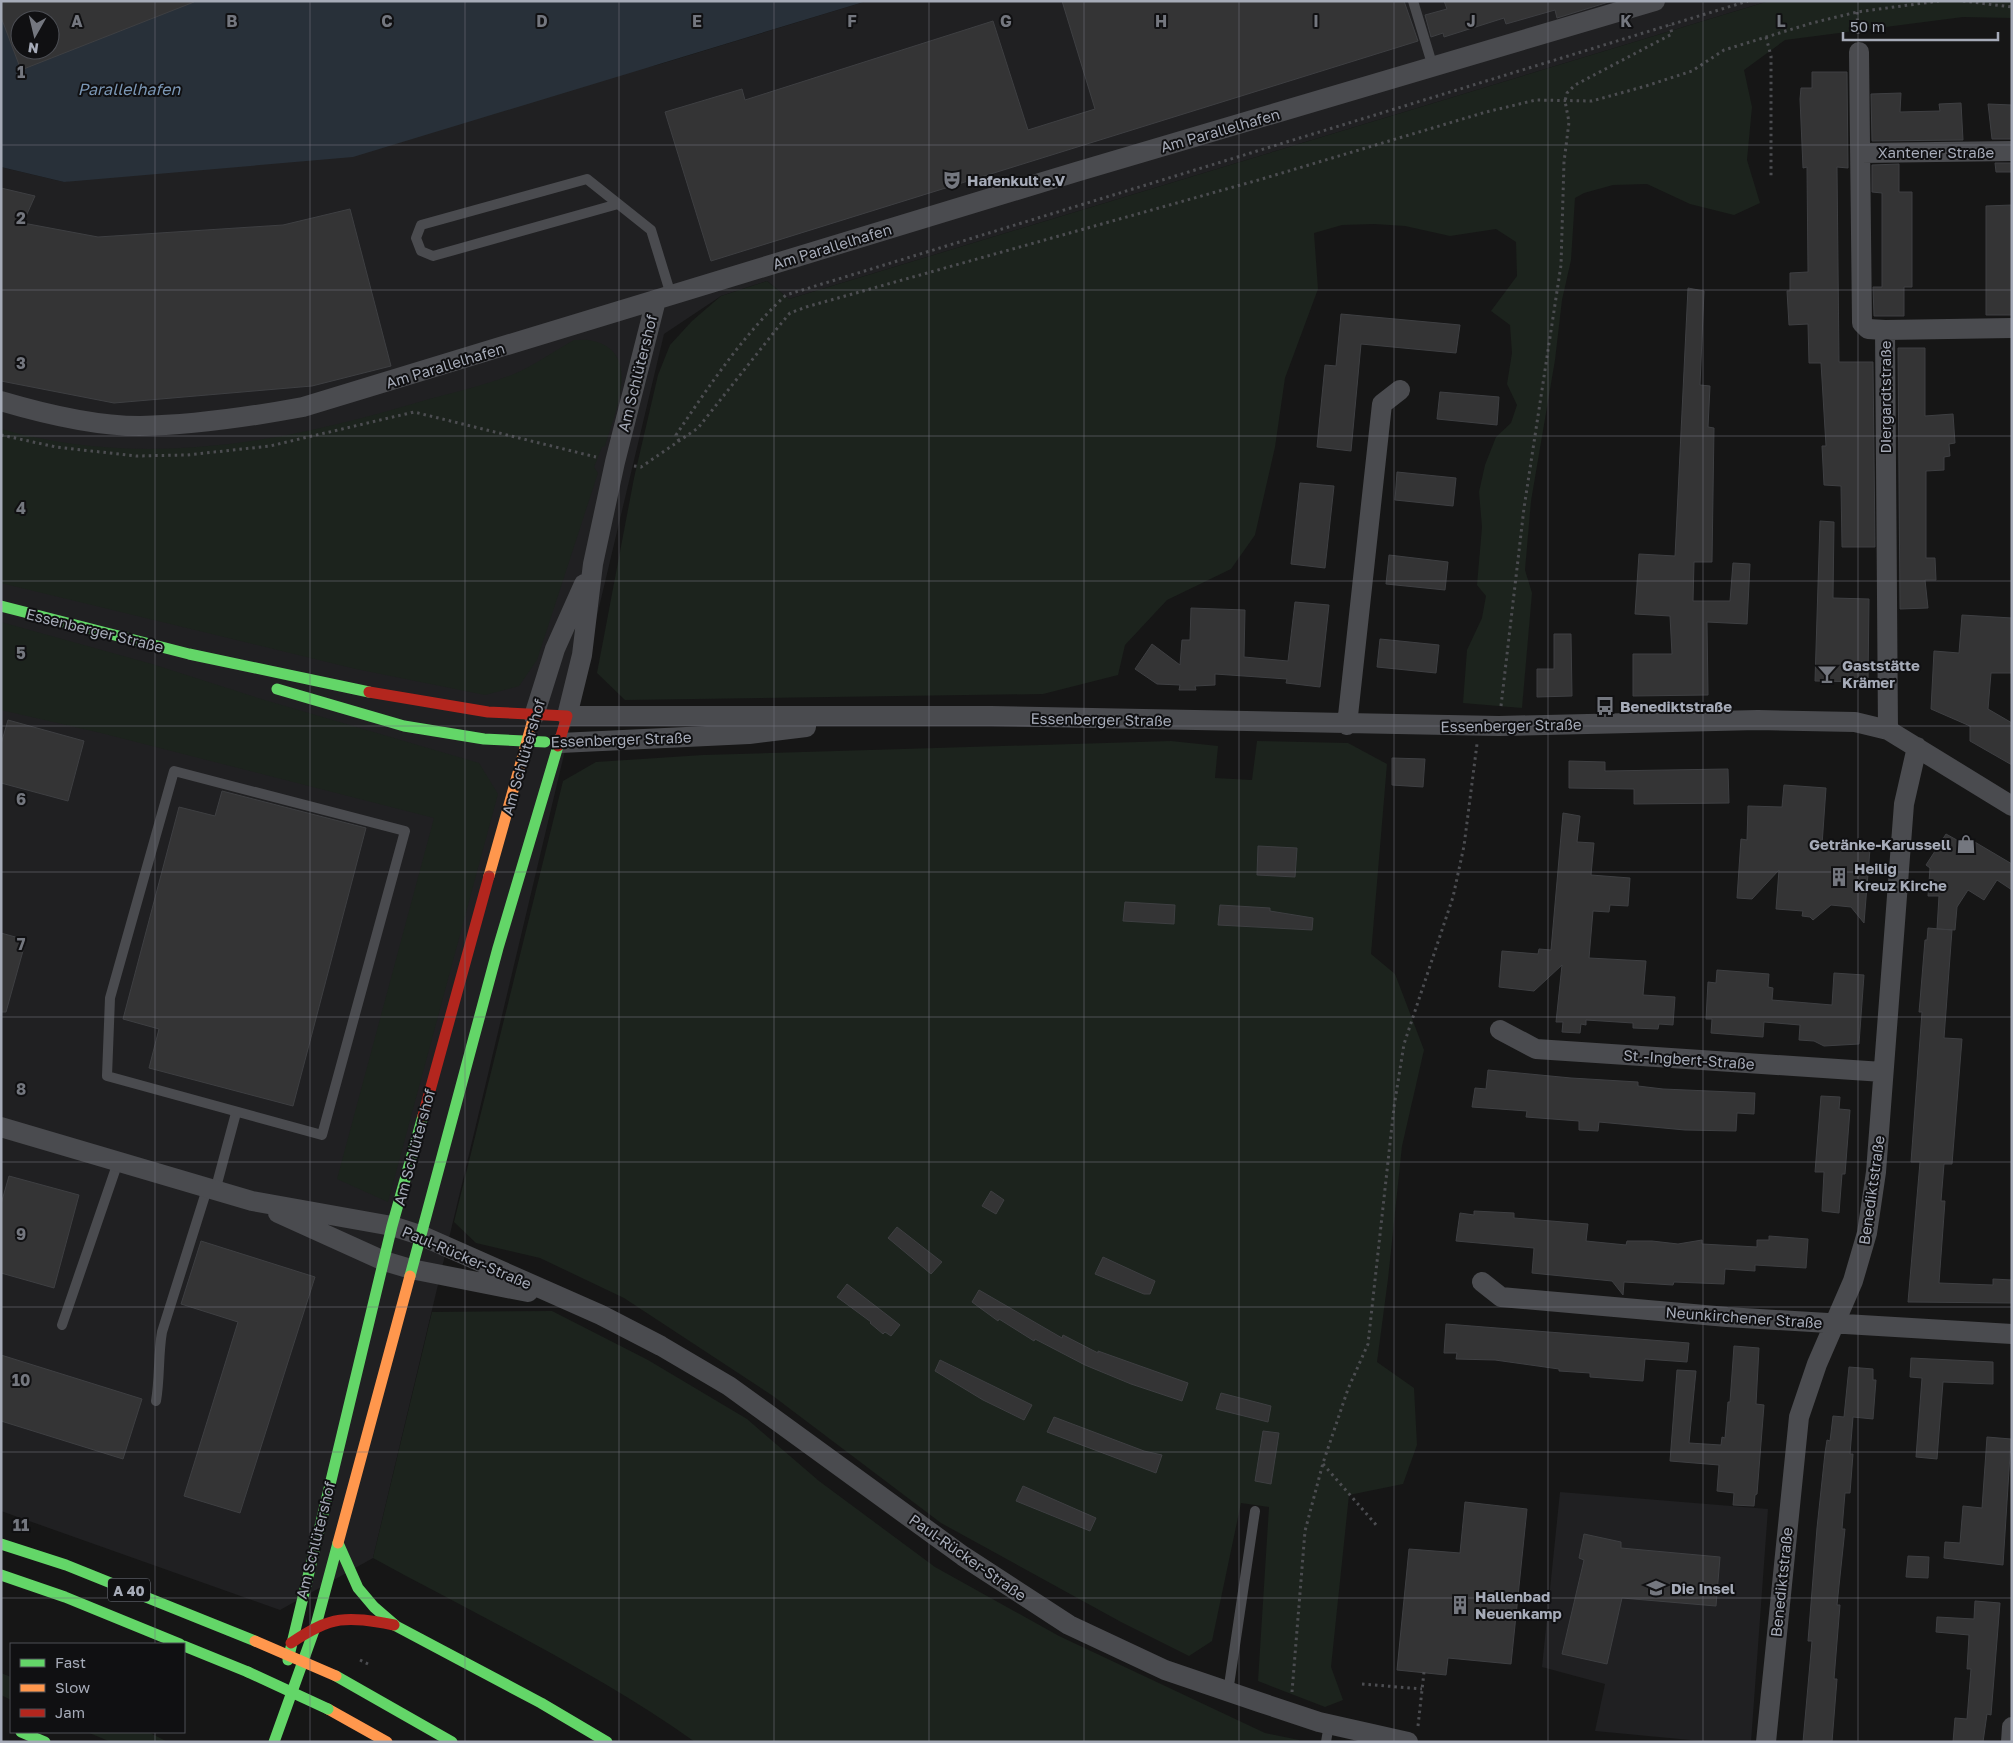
<svg xmlns="http://www.w3.org/2000/svg" width="2013" height="1743" viewBox="0 0 2013 1743" font-family="'Golos Text',sans-serif">
<rect width="100%" height="100%" fill="#161616"/>
<path fill="#202022" d="M867,1h902l-980,298 -22,-18 -46,15 -57,38 -291,1224 -93,52 -279,-99v-1344l63,15 593,-117z
M1560,1492l208,17 -17,233h-39l-117,-11 10,-47 -63,-17z"/>
<path fill="#1c231d" d="M1769,1h243v17l-49,-1 -178,23 -41,30 8,37 -5,53 13,43 -26,12 -44,-11 -43,-20 -34,1 -29,8 -9,5 -4,62 -9,40 -7,60 -24,141 -6,69 7,23 -10,115 -59,-5 4,-53 15,-32 4,-22 -9,-11 5,-58 -3,-35 6,-27 11,-28 15,-14 6,-18 -10,-21 5,-31 -2,-28 -19,-14 26,-35 -1,-34 -20,-13 -46,7 -45,-10 -31,-2 -32,1 -28,8 4,56 -33,89 -10,69 -20,88 -24,34 -64,31 -42,45 -7,30 -75,19 -418,6 -28,-27 37,-195 24,-103 12,-30 22,-24 29,-25 46,-15 22,18z
M574,340c6,0 13,-1 19,1 50,11 21,74 12,105l-3,1 -8,20 4,6 -61,187 -18,26 -34,9 -129,-26 -355,-86v-154c143,40 280,14 418,-27 31,-9 65,-16 95,-28 21,-9 40,-23 60,-34z
M1,622l151,42 106,34 221,65 19,31 -110,408 -51,-23 97,-361 -333,-85 -100,-23z
M1171,741l47,5 -3,32 37,2 5,-39 91,2 39,21 -16,190 24,20 29,76 -22,96 -14,133 -11,83 37,26 3,57 -14,39 -54,11 -18,172 12,33 -18,7 -67,-26 11,-174 -28,-4 -29,138 -23,15 -68,-34 -180,-99 -168,-127 -149,-98 -84,-40 -64,-15 -22,-21 109,-441 33,-19 107,-7z
M552,1311l96,49 99,59 72,62 116,86 124,69 206,97 34,7v2h-604c-102,-72 -214,-125 -322,-184l59,-246z
M1,1673l10,4v23l-10,-5z
M87,1732h61l20,10h-57z"/>
<path fill="#283039" fill-rule="evenodd" d="M1,1h866l-514,156 -289,25 -63,-15zM20,20h30v30h-30z"/>
<path fill="#343435" stroke="#3e3f42" fill-rule="evenodd" d="M1,1h193v1l-173,68 -20,-53zM20,20h30v30h-30z
M1062,1h342l14,40 -707,220 -46,-149 77,-23 3,11 248,-79 35,109 67,-21z
M1444,1h168l-55,17 -2,-8 -49,14 -2,-6 -60,19 -1,-4 -12,4 -6,-22 22,-6z
M1812,72h35l1,96 -11,-1 2,195h34l2,185h-33l-1,-61 -17,-1 -2,-39h4l-5,-83h-12l-1,-39 -19,1 -2,-34h3v-18l18,-1 -1,-105 -4,1 -3,-69 1,-11h11z
M1901,93l-1,19 40,-1 -1,-7 22,-1 2,37 -91,1 -1,-47z
M1988,104l24,1v34h-20z
M1995,163h17v9h-16z
M1899,164v28h13v95h-8v29h-30l-1,-29h9v-94l-10,-1v-27z
M1,188l34,8 -12,27 75,14 185,-12 67,-16 41,157 -79,20 -198,17 -113,-22z
M2012,205v110h-26v-109z
M1688,288l16,3 -4,94 10,1 -2,41 6,1 -2,134h-18l-1,39h37l3,-38 17,1 -3,60 -40,-2 1,73 -75,1v-42h39l-2,-38 -35,-2 4,-60 36,2z
M1341,314l119,11 -4,28 -95,-9 -10,107 -34,-4 8,-82 11,1z
M1898,348h27v68l28,-2 2,29 -6,1 1,12 -6,1v13l-18,1v87h9l1,22h-11l3,28 -28,1z
M1440,392l59,5 -2,28 -60,-6z
M1397,472l59,6 -3,28 -58,-6z
M1300,483l34,3 -9,82 -34,-4z
M1820,521l14,1 -1,76 36,1 -1,83 -53,-1z
M1389,555l59,7 -3,28 -59,-6z
M1295,602l34,3 -9,82 -34,-4 1,-4 -72,-5v11l-20,1 1,4h-17l1,-5 -23,-1 -22,-15 17,-25 28,21 2,-25h8l1,-32 54,2 -1,47 44,4z
M1962,615l50,3v55h-21l-3,36 24,14v42l-42,-24v-15l-39,-17 3,-58 25,2z
M1554,634h17l1,62 -35,1v-28h17z
M1380,639l59,6 -3,28 -59,-6z
M8,720l76,21 -16,60 -67,-18v-39z
M1392,758l33,1 -2,28 -31,-2z
M1569,761l36,1v9l123,-2 1,34 -95,1v-15l-65,-1z
M1784,785l42,3 -4,57 48,4 -6,74 -13,-16 -20,-2 -18,15 -3,-3 -8,-1 1,-5 -27,-2 3,-39 -27,29 -15,-1 4,-59 6,1 1,-34 34,1z
M222,791l144,37 -73,278 -144,-38 10,-39 -36,-10 56,-212 36,9z
M1563,813l17,3 -3,26 17,1 -3,32 39,3 -2,28 -18,-1 -1,7 -16,-1 -4,47 57,3 -3,34 32,2 -2,28 -14,-1 -1,5 -25,-1v-5l-47,-3v5l-5,-1 -1,9 -18,-1 1,-10h-7l6,-57 -28,26 -35,-4 3,-36 36,3 1,-5 12,1z
M1946,834l18,10 4,-6 44,26v26l-15,-10 -13,20 -16,-10 -11,17 -2,23 -18,-1 2,-33h-11l2,-28 -4,-3z
M1258,846l39,2 -2,29 -38,-2z
M1125,902l50,3 -1,19 -51,-3z
M1220,905l50,3v3l43,7 -1,12 -94,-5z
M1928,928l24,2 -8,108 18,1 -10,125h-8l-3,37h4l-6,82 54,2v-6l19,1v23l-104,-1 12,-140h-9l11,-150h-3l1,-11 5,-61h2z
M1,933l25,7 -20,72h-5z
M1717,970l52,4 -1,13 5,1 -1,12 60,5 2,-32 30,2 -5,69 -35,2 -10,-5 -15,-1 1,-15 -36,-3 -1,15 -52,-4 1,-14h-6l2,-37 8,1z
M1488,1070l83,8 67,4v4l25,3 92,4 -1,21 -17,-1 -1,18 -51,-1 -86,-8 -1,9 -19,-1v-9l-53,-4 1,-6 -55,-4 3,-19 11,1z
M1821,1096l19,1 -1,12 11,1 -5,64h-3l-3,39 -17,-2 2,-39h-9z
M9,1176l70,19 -25,93 -53,-15v-69z
M991,1191l13,9 -8,14 -14,-8z
M1474,1211l40,2v5l74,6 -2,17 40,4 1,-4h25l26,3 24,-4v4l55,3v-7h12v-4l39,3 -2,29 -51,-3v6l-30,-2 -1,15 -50,-2 -1,3 -49,-3 -1,13 -11,-14 -80,-8 2,-25 -78,-7 4,-28 14,2z
M897,1227l45,35 -11,12 -43,-36z
M201,1241l114,36 -75,236 -56,-17 54,-174 -57,-18z
M1103,1257l52,24 -5,13h-6l-49,-20z
M847,1284l53,41 -9,11 -6,-4 -2,2 -13,-11 1,-1 -34,-25z
M979,1290l83,48 1,-3 35,18v-2l90,32 -6,18 -51,-17 -46,-19 -50,-26 -1,2 -35,-22 -1,2 -26,-19z
M1446,1324l243,19 -2,19 -42,-3 -2,22 -53,-4v-4l-31,-2v-2l-64,-9 -39,-1 1,-6h-13z
M1734,1346l25,2 -3,56 8,1 -7,89 -2,1 -1,11 -21,-1 1,-12 -17,-2 2,-26 -49,-4 7,-91 19,1 -7,72 32,2 1,-8 3,1 3,-36h2z
M1,1355l141,44 -19,60 -122,-38z
M1911,1358l82,4v22l-50,-2 -6,77 -21,-2 6,-79 -12,-1z
M940,1360l92,45 -8,15 -41,-20 -48,-29z
M1849,1367l24,2v11h3l-3,39 -20,-2 -3,37h3l-3,39h-5l-3,36h3l-8,76h3l-6,74h3l-5,63h-29l9,-101h-4l9,-113 8,-75 2,-13 3,1 3,-25 11,1z
M1221,1393l50,13 -3,16 -52,-13z
M1054,1417l90,34 18,4 -6,18 -109,-41z
M1263,1431l16,2 -8,51 -16,-3z
M1987,1437l24,2 -8,126 -59,-7 1,-16 15,1 3,-37 19,2z
M1023,1486l73,32 -6,13 -74,-30z
M1465,1502l62,7 -16,155 -63,-6 -2,17 -49,-5 12,-121 51,4z
M1584,1534l37,8v6l99,9 -4,49 -94,-8 -15,66 -45,-10 22,-94 -5,-2z
M1908,1556l21,1 -1,21 -22,-1z
M1975,1601l25,2 -9,112 -4,-1 -4,28h-30l2,-24 12,1 4,-50h-4l2,-34 -33,-3 1,-15 37,2z"/>
<g fill="none" stroke-linecap="round" stroke-linejoin="round">
<path stroke="#4c4d51" stroke-width="3" stroke-dasharray="2.5 4" stroke-linecap="butt" d="M1963,1l49,6
M1857,12l1,22
M1766,37l5,19v123
M1,435l55,12 80,9 51,-1 83,-9 144,-34 182,45
M679,441l-3,-6c33,-49 67,-100 110,-140l962,-294
M634,466l7,1 57,-39 81,-102 11,-13 16,-6 456,-128 224,-67 50,-12 56,1 54,-15 46,-15 32,-21 88,-27 45,-11 82,-11
M1501,706l23,-198 37,-243 3,-103 5,-40 -4,-21 2,-8 8,-8 97,-51 -2,-9
M1323,1464l55,63
M360,1660l8,4
M1362,1684l60,5
M1292,1692l13,-161 18,-68 25,-74 20,-45 26,-237 10,-63 49,-147 11,-51 13,-102
M1418,1726l6,-54"/>
<path stroke="#4a4b4f" stroke-width="10" d="M1413,1l20,66
M618,204l-185,52 -12,-5 -5,-13 5,-13 166,-46 64,51 20,65
M174,771l231,60 -83,304 -215,-59 3,-78z
M215,1191l21,-78
M62,1325l56,-163
M156,1401c4,-23 2,-46 6,-69l45,-143
M1228,1692l27,-181
M1326,1742l3,-18"/>
<path stroke="#4a4b4f" stroke-width="20" d="M1859,52l3,271 6,6 17,1 3,400
M1861,153l151,-2
M656,300l-41,162 -22,102 -11,91 -15,61h424l508,10 259,-6 97,2 33,8 124,76
M1885,330l127,-2
M1,401c44,13 93,25 139,25 55,-1 109,-9 163,-19l773,-235 579,-171
M534,716l21,-67 29,-65
M1347,725l35,-321 18,-14
M560,743l189,-9 57,-7
M1500,1030l36,19 347,23
M1,1127l251,74 140,25 28,9 181,80 60,31 68,40 234,170 106,69 96,45 94,32 60,20 89,20
M278,1213l106,48 27,8 117,23
M1482,1282l19,15 226,20 285,17
M1766,1742l33,-325 18,-53 36,-83 14,-48 9,-61 28,-368 13,-57
M2011,1742l1,-15"/>
<path stroke="#63d668" stroke-width="11" d="M1,606l188,48 180,38
M277,689l127,37 80,13 61,3
M410,1276l88,-328 60,-202
M338,1543l20,45 16,19 22,19 145,77 66,39
M1,1544l65,21 189,76
M1,1575l64,22 115,47
M184,1646l64,26
M288,1660l104,-434 31,-110
M336,1676l116,66
M21,1732l24,10
M274,1742l42,-117 22,-82"/>
<path stroke="#ff974d" stroke-width="11" d="M489,876l45,-160
M338,1543l72,-267
M328,1709l59,33"/>
<path stroke="#b3261e" stroke-width="11" d="M369,692l119,20 79,4 -9,30
M423,1116l66,-240
M291,1643c41,-28 55,-27 103,-18"/>
<path stroke="#63d668" stroke-width="11" d="M248,1672l80,37"/>
<path stroke="#ff974d" stroke-width="11" d="M255,1641l81,35"/>
</g>
<path fill="none" stroke="#74777f" stroke-width="1" stroke-opacity="0.55" d="M155,1v1643M310,1v1741M465,1v1741M619,1v1741M774,1v1741M929,1v1741M1084,1v1741M1239,1v1741M1394,1v1741M1548,1v1741M1703,1v1741M1858,1v1741M1,145h2011M1,290h2011M1,436h2011M1,581h2011M1,726h2011M1,872h2011M1,1017h2011M1,1162h2011M1,1307h2011M1,1452h2011M1,1598h2011M155,1732v10"/>
<defs>
<g id="theatre-bare" transform="scale(1.5)"><path d="M-5-5.5Q0-4 5-5.5V0Q5 5 0 6Q-5 5-5 0ZM-3.3-2.5H-1v1.5H-3.3ZM1-2.5H3.3v1.5H1ZM-2.8 1Q0 5.5 2.8 1Z" fill="#74777f" stroke="#101012" stroke-width="2.5" paint-order="stroke"/></g>
<g id="bar-bare" transform="scale(1.5)"><path d="M-6-5H6L.8 .8V4.5H3.5V6h-7V4.5H-.8V.8Z" fill="#74777f" stroke="#101012" stroke-width="2.5" paint-order="stroke"/></g>
<g id="bus-bare" transform="scale(1.5)"><path d="M-5-6H5V4H4V6H2V4H-2V6H-4V4H-5ZM-3.5-4V0h7V-4ZM-3.5 1.2v1.5H-2V1.2ZM2 1.2v1.5H3.5V1.2Z" fill="#74777f" stroke="#101012" stroke-width="2.5" paint-order="stroke"/></g>
<g id="shop-bare" transform="scale(1.5)"><path d="M-5-2.5h2.3a2.7 3.5 0 0 1 5.4 0H5L5.5 6h-11ZM-1.5-2.5h3a1.5 2.3 0 0 0-3 0Z" fill="#74777f" stroke="#101012" stroke-width="2.5" paint-order="stroke"/></g>
<g id="building-bare" transform="scale(1.5)"><path d="M-4-6H4V6H1V3H-1V6H-4ZM-2.5-4.3h1.7v1.8h-1.7ZM.8-4.3h1.7v1.8H.8ZM-2.5-1h1.7V.8h-1.7ZM.8-1h1.7V.8H.8Z" fill="#74777f" stroke="#101012" stroke-width="2.5" paint-order="stroke"/></g>
<g id="school-bare" transform="scale(1.5)"><path d="M0-5L7-2L0 1L-7-2ZM-4 1L0 2.5L4 1V4Q0 6-4 4Z" fill="#74777f" stroke="#101012" stroke-width="2.5" paint-order="stroke"/></g>
</defs>
<g fill-rule="evenodd">
<use href="#theatre-bare" x="952" y="180"/>
<use href="#bar-bare" x="1827" y="674"/>
<use href="#bus-bare" x="1605" y="706"/>
<use href="#shop-bare" x="1966" y="844"/>
<use href="#building-bare" x="1839" y="877"/>
<use href="#school-bare" x="1656" y="1588"/>
<use href="#building-bare" x="1460" y="1605"/>
</g>
<g text-anchor="middle" dominant-baseline="central" stroke-width="4" stroke-linejoin="round" paint-order="stroke">
<rect fill="#101012" stroke="#797c86" stroke-width="1" x="108" y="1578.5" width="42" height="23" rx="4"/>
<g font-size="14" font-weight="bold" fill="#a6abb8">
<text x="129" y="1590">A 40</text>
</g>
<g font-size="15" fill="#a6abb8" stroke="#101012">
<text transform="translate(1220 130) rotate(-16)">Am Parallelhafen</text>
<text x="1936" y="152">Xantener Straße</text>
<text transform="translate(832 246) rotate(-17)">Am Parallelhafen</text>
<text transform="translate(445 365) rotate(-17)">Am Parallelhafen</text>
<text transform="translate(637 373) rotate(-76)">Am Schlütershof</text>
<text transform="translate(1885 397) rotate(-90)">Diergardtstraße</text>
<text transform="translate(95 630) rotate(14)">Essenberger Straße</text>
<text transform="translate(1101 719) rotate(1)">Essenberger Straße</text>
<text transform="translate(1511 725) rotate(-1)">Essenberger Straße</text>
<text transform="translate(621 739) rotate(-2)">Essenberger Straße</text>
<text transform="translate(523 757) rotate(-74)">Am Schlütershof</text>
<text transform="translate(1689 1059) rotate(4)">St.-Ingbert-Straße</text>
<text transform="translate(414 1147) rotate(-75)">Am Schlütershof</text>
<text transform="translate(1871 1190) rotate(-82)">Benediktstraße</text>
<text transform="translate(467 1257) rotate(23)">Paul-Rücker-Straße</text>
<text transform="translate(1744 1317) rotate(4)">Neunkirchener Straße</text>
<text transform="translate(315 1540) rotate(-76)">Am Schlütershof</text>
<text transform="translate(968 1557) rotate(35)">Paul-Rücker-Straße</text>
<text transform="translate(1781 1582) rotate(-84)">Benediktstraße</text>
</g>
<g font-size="15" font-weight="bold" fill="#a6abb8" stroke="#101012" text-anchor="start">
<text x="967" y="180">Hafenkult e.V</text>
<text x="1842" y="665">Gaststätte<tspan x="1842" dy="17">Krämer</tspan></text>
<text x="1620" y="706">Benediktstraße</text>
<text x="1951" y="844" text-anchor="end">Getränke-Karussell</text>
<text x="1854" y="868">Heilig<tspan x="1854" dy="17">Kreuz Kirche</tspan></text>
<text x="1671" y="1588">Die Insel</text>
<text x="1475" y="1596">Hallenbad<tspan x="1475" dy="17">Neuenkamp</tspan></text>
</g>
<g font-size="16" font-style="italic" fill="#7b97b5" stroke="#101012">
<text x="129" y="89">Parallelhafen</text>
</g>
</g>
<g font-size="16" text-anchor="middle" font-weight="bold" fill="#74777f" stroke="#101012" stroke-width="4" stroke-linejoin="round" paint-order="stroke">
<text x="77" y="27">A</text>
<text x="232" y="27">B</text>
<text x="387" y="27">C</text>
<text x="542" y="27">D</text>
<text x="697" y="27">E</text>
<text x="852" y="27">F</text>
<text x="1006" y="27">G</text>
<text x="1161" y="27">H</text>
<text x="1316" y="27">I</text>
<text x="1471" y="27">J</text>
<text x="1626" y="27">K</text>
<text x="1781" y="27">L</text>
<text x="21" y="78">1</text>
<text x="21" y="224">2</text>
<text x="21" y="369">3</text>
<text x="21" y="514">4</text>
<text x="21" y="659">5</text>
<text x="21" y="805">6</text>
<text x="21" y="950">7</text>
<text x="21" y="1095">8</text>
<text x="21" y="1240">9</text>
<text x="21" y="1386">10</text>
<text x="21" y="1531">11</text>
</g>
<rect width="2013" height="1743" fill="none" stroke="#a6abb8" stroke-width="5"/>
<rect x="10" y="1643" width="175" height="90" fill="#101012" stroke="#4c4e54"/>
<rect x="20" y="1659" width="25" height="8" fill="#63d668" stroke="#4c4e54"/>
<text x="55" y="1668" font-size="15" fill="#a6abb8">Fast</text>
<rect x="20" y="1684" width="25" height="8" fill="#ff974d" stroke="#4c4e54"/>
<text x="55" y="1693" font-size="15" fill="#a6abb8">Slow</text>
<rect x="20" y="1709" width="25" height="8" fill="#b3261e" stroke="#4c4e54"/>
<text x="55" y="1718" font-size="15" fill="#a6abb8">Jam</text>
<g transform="translate(35 35) rotate(188)"><circle r="24" fill="#101012" stroke="#4c4e54"/>
<path d="M0-4L9 19L0 12L-9 19Z" fill="#74777f"/>
<text y="-8" font-size="14" font-weight="bold" text-anchor="middle" fill="#a6abb8">N</text>
</g>
<path d="M1843 32v8h155v-8" fill="none" stroke="#a6abb8" stroke-width="2.5"/>
<text x="1850" y="32" font-size="15" fill="#a6abb8" stroke="#101012" stroke-width="4" paint-order="stroke">50 m</text>
</svg>
